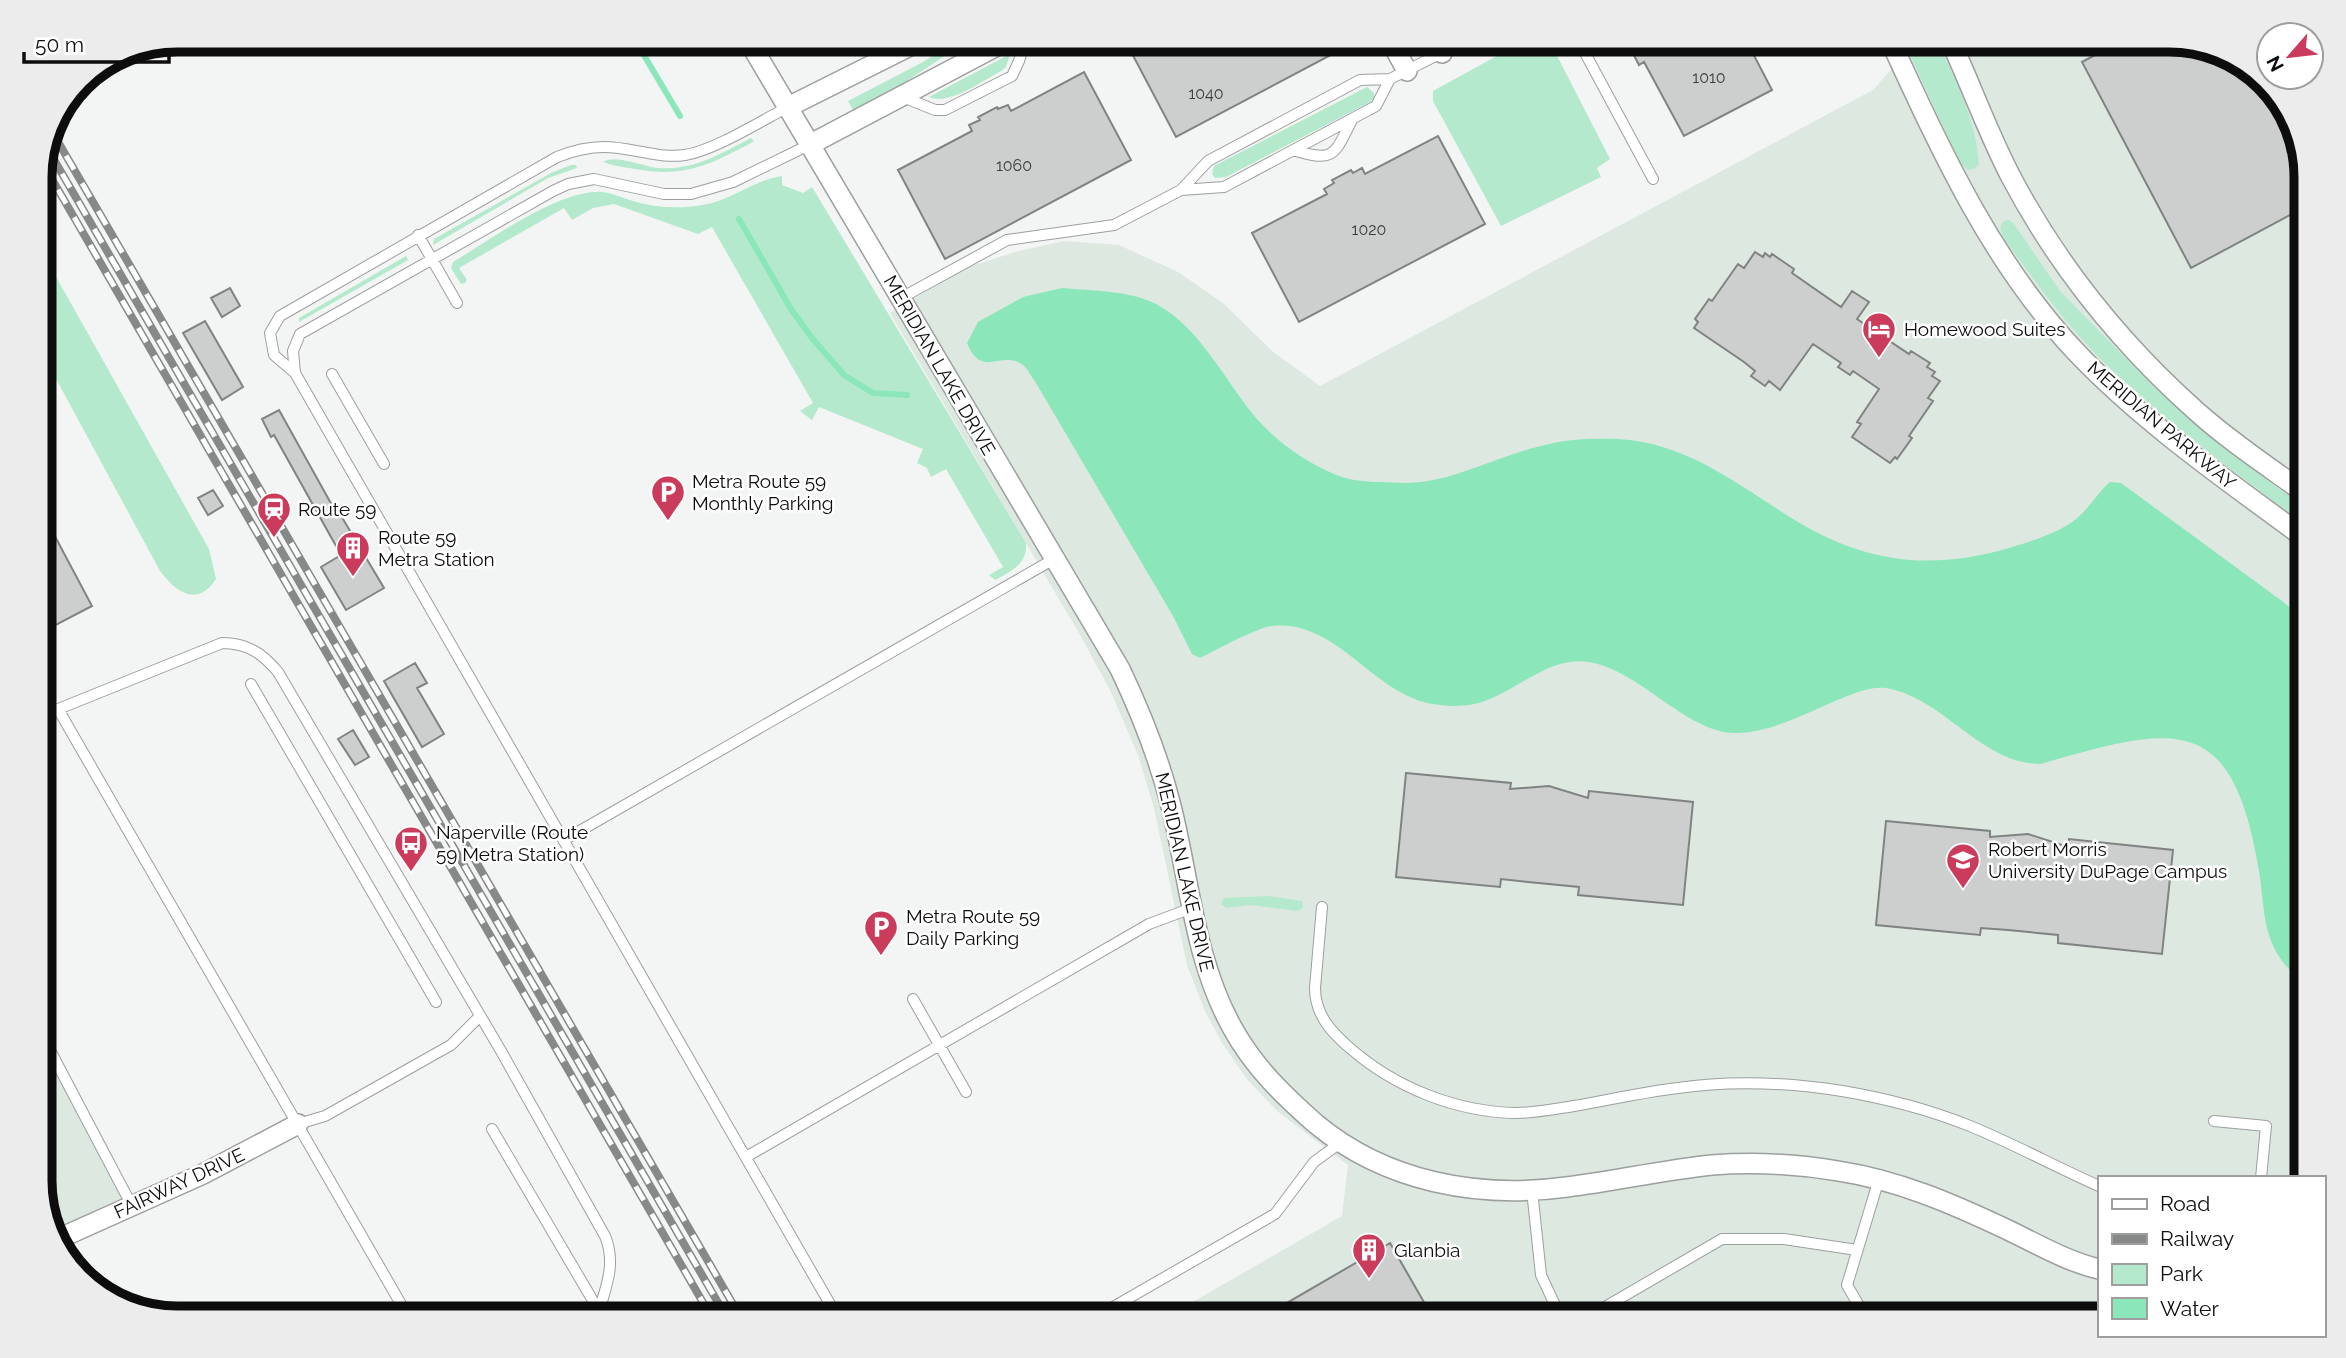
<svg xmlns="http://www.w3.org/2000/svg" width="2346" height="1358" viewBox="0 0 2346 1358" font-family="Raleway,sans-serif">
<rect width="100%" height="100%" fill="#f2f5f3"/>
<path fill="#dde8e1" d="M1917,40h251l69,18 46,44 22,67 1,1009h-207v140h-934l177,-102 6,-51 -71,-54 -31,-33 -24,-35 -18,-34 -17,-44 -33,-157 -16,-53 -28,-65 -31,-57 -189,-320 76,-45 49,-16 49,-11 55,4 59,27 45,31 49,48 48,35 553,-296z
M41,1038l87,166 -71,33 -16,-48z"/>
<path fill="#b4e9cd" d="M958,40h11l-76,50 -40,20 -5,-9 75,-39z
M1526,40l24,2 60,117 -13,9 4,9 -100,49 -68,-125v-10z
M1903,40h33c20,39 40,80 43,124l-5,5 -6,1 -8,-7z
M1010,54l-4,13 -5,4c-19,10 -52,35 -72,26z
M1367,87l7,6v5l-4,4 -144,75 -11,1 -3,-4 2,-8z
M751,138l3,3 -3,2c-42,22 -67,35 -116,26 -11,-2 -22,-3 -32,-7 12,-8 39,4 54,6 36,3 63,-14 94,-30z
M571,165h5l1,3 -29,10 -115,67 1,-6 117,-66z
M782,176v9l21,8 9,-6 214,356c2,20 -15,29 -31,37l-6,-5 14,-8 -57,-98 -15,8 -4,-9 -10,-5 6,-14 -104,-42 -7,13 -12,-9 13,-8 -101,-176 -14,7 -84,-30 -21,4 -21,12 -8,-12 -105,60 8,12 -2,3 -4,1 -10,-16 2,-6c37,-22 107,-73 149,-70 11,1 20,6 31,9 22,7 46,8 69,4 29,-4 51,-25 80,-29z
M2009,220l5,4 46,67 96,98 70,61 80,58v17c-66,-49 -133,-97 -193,-154 -42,-39 -75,-86 -109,-132 -3,-7 -6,-12 0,-18z
M41,250l168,299 7,30c-19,29 -40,13 -56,-8l-119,-220z
M406,256l2,4 -109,62v-4z
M1268,896l34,5 1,6 -5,4 -48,-6 -23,3 -6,-4 3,-6z"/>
<path fill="#8be7ba" d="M1062,288c31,3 66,2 94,16 44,23 70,79 101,115 21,24 48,42 77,55 13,6 31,8 46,8 18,1 36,2 53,-2 35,-7 72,-26 108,-34 25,-7 51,-8 77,-7 69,4 119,45 175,80 71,44 137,52 216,29 20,-6 43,-13 60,-24 18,-11 26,-29 41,-42l11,1 161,118 24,20v364c-8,-9 -20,-17 -26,-27 -18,-27 -16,-57 -21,-87 -27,-163 -85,-145 -219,-107 -60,-1 -96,-66 -154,-76 -17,-2 -36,7 -51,13 -30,13 -62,30 -95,32 -50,3 -95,-58 -146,-70 -41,-10 -71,24 -107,37 -14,6 -31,7 -47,5 -65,-5 -100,-86 -168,-79 -16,2 -56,24 -72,32l-8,-4 -19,-38 -137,-233c-4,-5 -8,-14 -13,-18 -22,-16 -41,15 -56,-22l11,-21 45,-25z"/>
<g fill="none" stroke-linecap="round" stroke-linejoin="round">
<path stroke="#8be7ba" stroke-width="6" d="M635,40l45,76
M739,219l52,90 21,29 32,37 29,18 34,2"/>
</g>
<path fill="#cccfce" stroke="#808381" stroke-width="2" d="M1144,40h215l-183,97 -47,-89z
M1626,40h120l26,50 -88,46 -40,-74 -5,3z
M2123,40h45l69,18 46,44 22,67v38l-114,61 -109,-206z
M1084,72l47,88 -186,99 -47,-89 74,-39 -3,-6 11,-5 -2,-3 19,-10 1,2 10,-4 3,6z
M1438,136l47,88 -186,98 -47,-89 75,-39 -3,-5 10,-6 -2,-3 19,-10 2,3 9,-5 3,6z
M1755,252l8,5 2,-4 5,4 2,-3 22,15 -2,4 49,34 11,-16 17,11 -12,17 52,35 2,-3 19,12 -3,4 8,5 -3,4 8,5 -12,17 5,3 -24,35 3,2 -15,21 -2,-2 -5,6 -38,-26 9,-13 -4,-2 22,-33 -26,-18 -3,4 -12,-8 3,-4 -28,-19 -33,46 -11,-9 -4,5 -14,-10 4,-5 -11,-9 -50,-34 4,-6 -3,-3 14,-20 3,2 26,-37 6,4z
M230,288l10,18 -18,11 -11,-19z
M205,321l38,66 -21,13 -39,-67z
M279,410l59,106 2,-2 44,74 -38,22 -25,-43 20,-12 -67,-120 -3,2 -9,-18z
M213,490l10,16 -15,9 -10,-17z
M41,510l51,96 -42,22 -3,-6 -6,4z
M415,663l12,20 -10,5 27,46 -22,13 -38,-66z
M353,730l16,27 -14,8 -17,-26z
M1406,773l105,10 -1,6 39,-3 39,12 1,-7 104,11 -10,103 -105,-10 1,-8 -51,-5 -27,-3 -1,8 -104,-10z
M1886,821l104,10v6l38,-3 40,13 1,-8 104,11 -11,104 -104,-11v-8l-50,-5 -27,-2 -1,7 -104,-10z
M1390,1243l43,75h-172z"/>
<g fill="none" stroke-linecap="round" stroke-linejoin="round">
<g stroke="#9c9f9e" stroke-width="12">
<path id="service" d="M1578,40l75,139
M903,97l32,13h10l67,-34 7,-15 6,-21
M788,107c-27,14 -75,44 -103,48 -27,4 -54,-8 -81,-8 -16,0 -32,4 -47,10l-277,159 -10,17 4,22 21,18 543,945
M1293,150c42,13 41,5 59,-30
M1181,190l43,-3 152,-81 14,-27
M418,235l39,68
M901,298l106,-58 107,-15 67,-35 27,-29 152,-81 30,-1 77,-39
M295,373l-2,-22 7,-17 253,-143 15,-7 26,-5 70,15h27l42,-12 76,-37
M332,374l52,90
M251,684l185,318
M58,709l351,609
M41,716l181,-73c25,0 40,10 56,29l223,379 104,185c12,29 0,53 -8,82
M564,840l490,-281
M1322,907l-7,81c0,27 17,45 36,61 45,39 106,63 165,64 19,0 39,-4 58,-7 35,-6 69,-14 104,-18 53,-8 112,-5 164,3 42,7 88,19 128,35 44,18 86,41 129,60
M913,999l53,93
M41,1033l91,173
M2214,1121l52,5 -5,52
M298,1124l27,-8 126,-71 29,-29
M492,1129l107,182
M746,1157l403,-233 43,-16
M1532,1190l9,85 20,43
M1094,1318l181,-104 39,-52 26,-19
M1586,1318l136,-79h62l73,11
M1866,1318l-19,-33 32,-106"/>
</g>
<g stroke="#9c9f9e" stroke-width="22">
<path id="minor" d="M748,40l372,629c21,44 39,89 51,137 19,75 23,154 62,223 21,38 51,67 83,95 70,58 162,75 251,63 49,-6 96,-17 145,-22 42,-3 85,-1 126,6 60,9 115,33 170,59 29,14 60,32 91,39
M1390,40l17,31
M1435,40l7,13
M1890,40c51,111 103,225 188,314 68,71 150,127 228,185
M1950,40c21,45 38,93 61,137 46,87 110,167 184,233 34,31 74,57 111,84
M788,107l134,-67
M809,145l199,-105
M58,1239l145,-65 95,-50"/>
</g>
<use href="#service" stroke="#fff" stroke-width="10"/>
<use href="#minor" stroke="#fff" stroke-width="19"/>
<g stroke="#878988" stroke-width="8">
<path id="rail" d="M50,128l691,1190
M46,146l681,1172
M42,162l670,1156"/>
</g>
<use href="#rail" stroke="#fff" stroke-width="5" stroke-dasharray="16" stroke-linecap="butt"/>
</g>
<defs>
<g id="hotel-pin" transform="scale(1.75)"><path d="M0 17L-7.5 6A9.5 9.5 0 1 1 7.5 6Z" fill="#cb3c5c" stroke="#fff"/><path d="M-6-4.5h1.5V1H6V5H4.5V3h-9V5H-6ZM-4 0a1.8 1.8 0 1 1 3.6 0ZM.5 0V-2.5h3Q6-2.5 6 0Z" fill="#fff"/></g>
<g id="parking-pin" transform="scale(1.75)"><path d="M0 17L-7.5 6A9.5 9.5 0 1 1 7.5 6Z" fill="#cb3c5c" stroke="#fff"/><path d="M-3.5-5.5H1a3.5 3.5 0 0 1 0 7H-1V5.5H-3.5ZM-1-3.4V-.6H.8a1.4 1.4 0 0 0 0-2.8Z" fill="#fff"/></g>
<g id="station-pin" transform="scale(1.75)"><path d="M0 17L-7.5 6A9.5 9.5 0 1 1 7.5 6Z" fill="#cb3c5c" stroke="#fff"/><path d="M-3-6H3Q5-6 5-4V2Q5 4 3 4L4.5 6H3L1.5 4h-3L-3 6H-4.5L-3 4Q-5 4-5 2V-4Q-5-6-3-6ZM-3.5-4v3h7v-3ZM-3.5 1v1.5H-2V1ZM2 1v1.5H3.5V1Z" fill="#fff"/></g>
<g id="building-pin" transform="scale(1.75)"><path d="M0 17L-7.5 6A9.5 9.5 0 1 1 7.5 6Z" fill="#cb3c5c" stroke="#fff"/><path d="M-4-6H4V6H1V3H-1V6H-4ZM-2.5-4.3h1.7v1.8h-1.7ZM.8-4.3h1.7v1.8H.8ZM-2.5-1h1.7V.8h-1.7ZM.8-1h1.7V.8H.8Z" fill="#fff"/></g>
<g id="bus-pin" transform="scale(1.75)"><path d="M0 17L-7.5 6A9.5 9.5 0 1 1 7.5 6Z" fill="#cb3c5c" stroke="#fff"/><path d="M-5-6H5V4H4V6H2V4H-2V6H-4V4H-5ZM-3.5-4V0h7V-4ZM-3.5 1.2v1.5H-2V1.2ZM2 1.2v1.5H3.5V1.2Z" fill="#fff"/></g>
<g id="university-pin" transform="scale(1.75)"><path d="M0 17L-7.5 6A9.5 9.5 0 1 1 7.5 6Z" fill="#cb3c5c" stroke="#fff"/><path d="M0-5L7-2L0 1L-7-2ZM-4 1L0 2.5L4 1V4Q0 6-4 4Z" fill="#fff"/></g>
</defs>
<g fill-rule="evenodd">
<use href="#hotel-pin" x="1879" y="329"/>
<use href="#parking-pin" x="668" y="492"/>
<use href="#station-pin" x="274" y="509"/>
<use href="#building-pin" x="353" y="548"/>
<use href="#bus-pin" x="411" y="843"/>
<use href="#university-pin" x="1963" y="860"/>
<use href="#parking-pin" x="881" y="927"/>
<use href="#building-pin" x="1369" y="1250"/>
</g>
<g text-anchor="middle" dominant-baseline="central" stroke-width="5" stroke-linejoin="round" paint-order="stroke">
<g font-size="16" fill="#3c3e3c">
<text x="1709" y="77">1010</text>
<text x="1206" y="93">1040</text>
<text x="1014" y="165">1060</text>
<text x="1369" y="229">1020</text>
</g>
<g font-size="19" fill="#0c0d0c" stroke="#fff" text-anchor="start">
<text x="1904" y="329">Homewood Suites</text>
<text x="692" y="481">Metra Route 59<tspan x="692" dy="22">Monthly Parking</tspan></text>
<text x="298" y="509">Route 59</text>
<text x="378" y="537">Route 59<tspan x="378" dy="22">Metra Station</tspan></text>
<text x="436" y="832">Naperville (Route<tspan x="436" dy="22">59 Metra Station)</tspan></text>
<text x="1988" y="849">Robert Morris<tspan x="1988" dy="22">University DuPage Campus</tspan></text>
<text x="906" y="916">Metra Route 59<tspan x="906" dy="22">Daily Parking</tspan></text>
<text x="1394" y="1250">Glanbia</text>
</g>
<g font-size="19" fill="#0c0d0c" stroke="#fff">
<text transform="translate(940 365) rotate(60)">MERIDIAN LAKE DRIVE</text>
<text transform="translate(2162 425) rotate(40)">MERIDIAN PARKWAY</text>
<text transform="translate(1185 872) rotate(77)">MERIDIAN LAKE DRIVE</text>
<text transform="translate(179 1183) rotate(-25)">FAIRWAY DRIVE</text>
</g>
</g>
<path d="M0 0H2346V1358H0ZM177 52H2169A125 125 0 0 1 2294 177V1181A125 125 0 0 1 2169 1306H177A125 125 0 0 1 52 1181V177A125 125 0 0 1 177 52Z" fill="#ececec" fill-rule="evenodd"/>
<path fill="none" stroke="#0c0d0c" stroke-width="9" d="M177 52H2169A125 125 0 0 1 2294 177V1181A125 125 0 0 1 2169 1306H177A125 125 0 0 1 52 1181V177A125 125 0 0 1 177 52Z"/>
<rect x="2098" y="1176" width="228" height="161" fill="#ffffff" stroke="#9e9e9e" stroke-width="2"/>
<rect x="2112" y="1199" width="35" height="10" fill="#ffffff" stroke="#9e9e9e" stroke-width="2"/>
<text x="2160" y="1211" font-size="21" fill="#0c0d0c">Road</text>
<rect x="2112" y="1234" width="35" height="10" fill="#878988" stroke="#9e9e9e" stroke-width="2"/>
<text x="2160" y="1246" font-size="21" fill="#0c0d0c">Railway</text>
<rect x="2112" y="1264" width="35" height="21" fill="#b4e9cd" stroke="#9e9e9e" stroke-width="2"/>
<text x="2160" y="1281" font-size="21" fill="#0c0d0c">Park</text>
<rect x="2112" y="1298" width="35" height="21" fill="#8be7ba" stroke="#9e9e9e" stroke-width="2"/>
<text x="2160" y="1316" font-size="21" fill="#0c0d0c">Water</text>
<g transform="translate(2290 56) rotate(242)"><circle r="33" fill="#ffffff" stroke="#9e9e9e" stroke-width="2"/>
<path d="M0-5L12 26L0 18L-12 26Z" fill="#cb3c5c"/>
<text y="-10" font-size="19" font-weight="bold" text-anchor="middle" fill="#0c0d0c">N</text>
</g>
<path d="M24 52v10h145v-10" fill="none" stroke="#0c0d0c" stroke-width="3.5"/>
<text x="35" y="52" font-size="21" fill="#0c0d0c" stroke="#ffffff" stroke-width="5" paint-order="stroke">50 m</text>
</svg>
